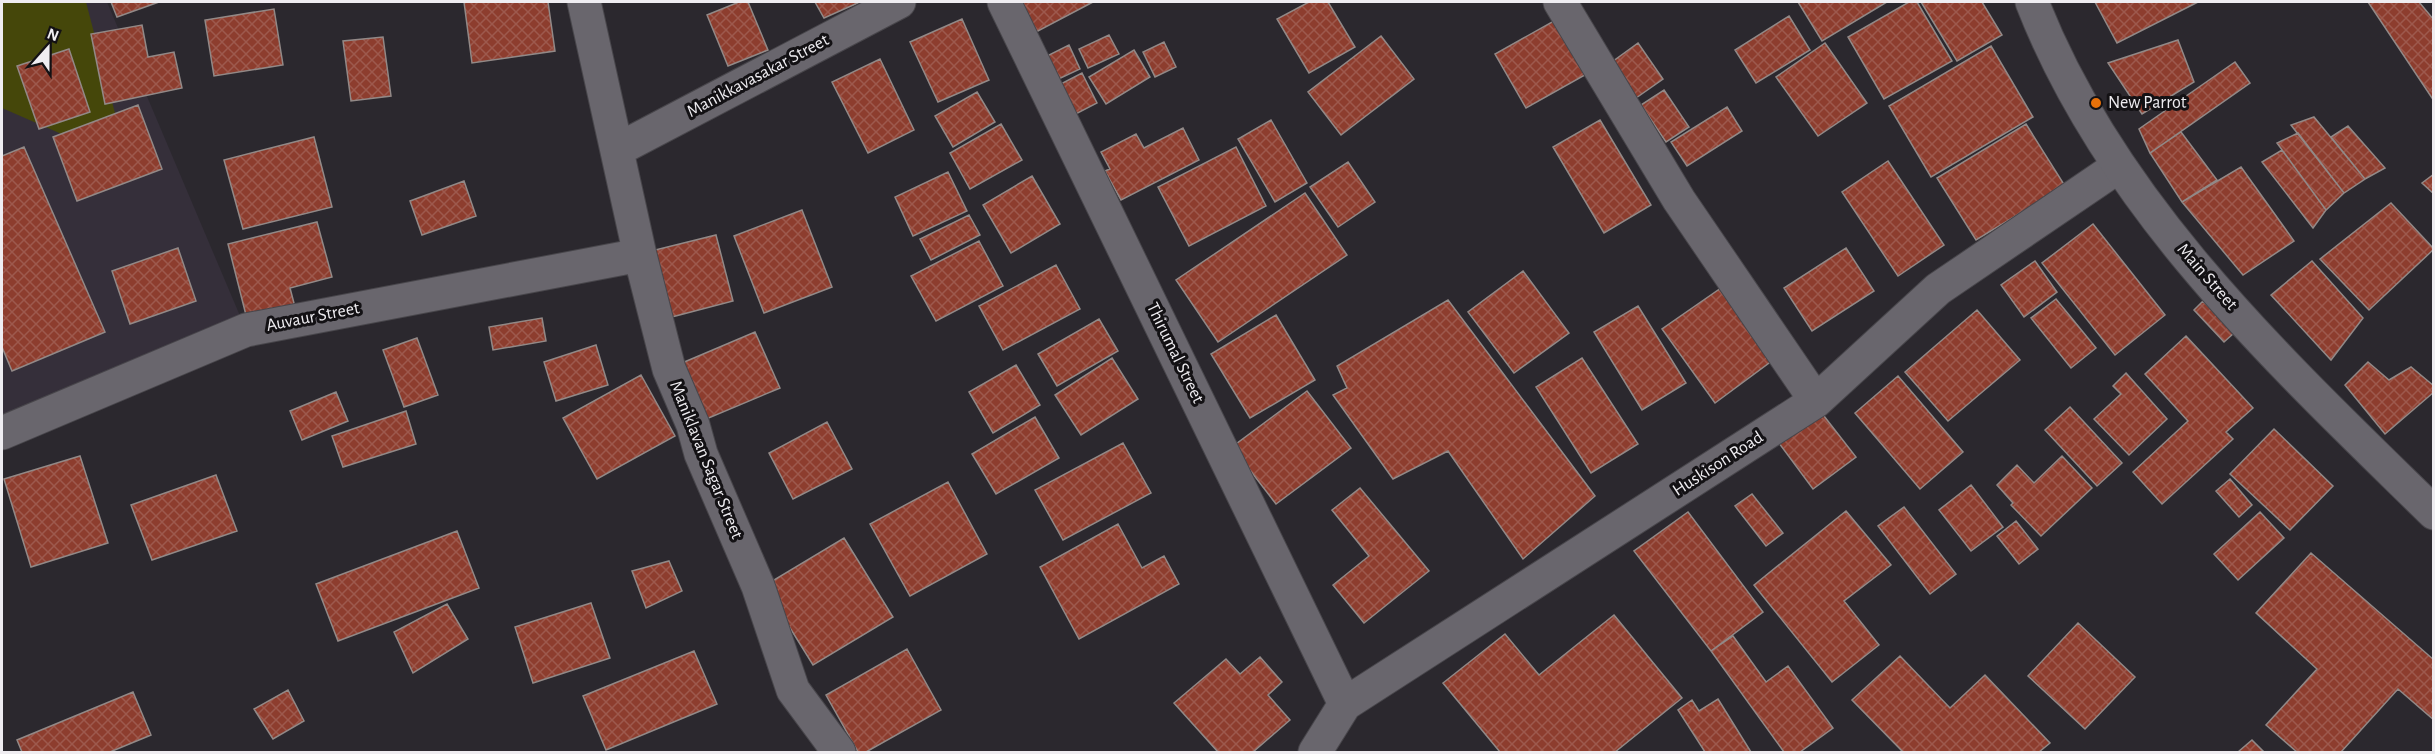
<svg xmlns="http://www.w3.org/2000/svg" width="2435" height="754" viewBox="0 0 2435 754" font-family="'Alegreya Sans',sans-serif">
<defs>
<pattern id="building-cross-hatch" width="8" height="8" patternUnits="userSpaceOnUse" patternTransform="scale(1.5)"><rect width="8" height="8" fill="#8d3d2e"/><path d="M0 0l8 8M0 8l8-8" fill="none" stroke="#9d594d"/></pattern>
</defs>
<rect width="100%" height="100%" fill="#2b282e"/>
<path fill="#352f3a" d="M2,2h105l139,328 -244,90z"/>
<path fill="#45470a" d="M2,2h84l42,161 -126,-55z"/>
<path fill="url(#building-cross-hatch)" stroke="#928987" stroke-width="1.5" d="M111,2h48l-42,15z
M464,2h84l7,49 -83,12z
M739,2h9l20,48 -40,16 -21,-51z
M815,2h45l-36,16z
M1020,2h73l-57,30z
M1309,2h19l27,45 -46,26 -32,-54z
M1798,2h89l-65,39z
M1909,2h8l35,59 -68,38 -36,-62z
M1921,2h61l20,33 -45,26z
M2095,2h103l-81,41z
M2368,2h51l15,18v81z
M274,9l9,56 -69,11 -9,-56z
M1789,16l21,34 -54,33 -21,-33z
M1561,17l31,54 -66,37 -31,-54z
M962,19l27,61 -51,22 -28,-60z
M142,25l6,32 26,-5 8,36 -77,16 -14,-70z
M1109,35l10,19 -31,14 -9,-19z
M1381,36l33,43 -73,56 -33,-43z
M383,37l8,59 -40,5 -8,-60z
M2178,40l16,42 -52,32 -34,-51z
M1164,42l12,25 -21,10 -12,-25z
M1638,43l25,36 -27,19 -24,-36z
M1825,43l42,60 -49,33 -42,-59z
M1069,45l11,24 -30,14 -11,-23z
M1991,46l42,71 -102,60 -42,-71z
M69,49l21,63 -51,17 -22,-63z
M1134,50l16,27 -44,27 -17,-27z
M880,59l34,71 -46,23 -36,-71z
M2235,62l15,21 -100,70 -11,-24z
M1082,73l15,30 -31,16 -15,-30z
M1664,90l25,37 -23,15 -25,-37z
M977,92l18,30 -42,25 -18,-31z
M138,105l24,64 -85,32 -24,-64z
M1727,107l15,24 -55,35 -16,-24z
M2314,117l51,62 -21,14 -53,-68z
M1271,120l36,63 -32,19 -37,-63z
M1600,120l51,85 -47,28 -51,-86z
M1001,124l21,36 -52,29 -20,-36z
M2026,124l39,62 -89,54 -39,-62z
M2348,126l37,42 -20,11 -34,-42z
M1183,128l16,32 -78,40 -16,-29 5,-2 -9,-17 35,-18 8,14z
M2181,132l36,48 -35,22 -32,-49z
M2298,133l46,60 -18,17 -49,-67z
M314,137l18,70 -89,22 -19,-69z
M24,147l81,185 -93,39 -10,-24v-191z
M1236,147l30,59 -77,40 -31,-59z
M2282,150l44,60 -13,18 -51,-66z
M1888,161l56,84 -46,31 -56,-84z
M1348,162l27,40 -37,25 -28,-40z
M2241,167l53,74 -51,34 -61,-73z
M948,172l19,39 -54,25 -18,-39z
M2434,174v20l-12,-11z
M1032,176l28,48 -49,29 -28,-48z
M464,181l12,35 -54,19 -12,-34z
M1305,193l42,62 -129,87 -42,-62z
M2391,203l43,46 -65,61 -49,-51z
M802,210l30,77 -68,26 -30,-77z
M969,215l11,20 -49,25 -11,-21z
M317,222l15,55 -42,11 5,19 -48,12 -19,-75z
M2093,224l72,91 -50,40 -73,-92z
M716,235l17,66 -69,18 -17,-67z
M979,241l24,45 -67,35 -25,-45z
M178,248l18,53 -66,23 -18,-53z
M1846,248l28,43 -62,40 -28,-43z
M2035,261l22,31 -33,25 -23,-32z
M2312,261l51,57 -32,42 -60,-65z
M1056,265l24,44 -77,41 -24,-44z
M1523,271l46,62 -55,40 -46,-61z
M1721,288l52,72 -58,43 -53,-74z
M2056,299l40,49 -25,20 -40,-50z
M1448,300l147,196 -72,63 -75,-108 -55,28 -60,-84 14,-7 -10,-22z
M2203,301l31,32 -10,9 -30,-32z
M1638,306l48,77 -44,27 -48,-78z
M1977,310l43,50 -72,61 -43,-49z
M1276,315l39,65 -65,38 -39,-64z
M542,318l4,23 -53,9 -4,-23z
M1099,319l19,32 -61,35 -19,-32z
M755,332l25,56 -81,34 -24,-56z
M2186,336l67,72 -27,24 7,7 -71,65 -29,-32 55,-51 -43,-47z
M417,338l21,57 -34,12 -21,-57z
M596,345l12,40 -52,16 -12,-39z
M1112,358l26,41 -57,36 -26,-40z
M1582,358l56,86 -47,29 -55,-86z
M2368,362l21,18 22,-13 23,19v6l-49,42 -40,-49z
M1016,365l24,40 -47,28 -24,-41z
M2126,373l41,46 -38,36 -35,-36 27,-25 -8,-8z
M641,375l34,61 -78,43 -34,-61z
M1898,376l65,76 -43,37 -65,-76z
M1307,391l44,57 -75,56 -44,-57z
M336,392l12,29 -46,19 -12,-29z
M1817,407l39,50 -43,32 -37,-50z
M2070,407l52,56 -25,23 -52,-56z
M406,411l10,33 -73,23 -11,-31z
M1035,417l24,41 -63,36 -24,-40z
M827,422l25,47 -59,30 -24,-46z
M2274,429l59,57 -43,44 -60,-56z
M1123,443l28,50 -88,47 -28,-50z
M80,456l28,87 -77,24 -27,-88z
M2062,456l30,32 -51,48 -30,-31 2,-2 -16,-18 20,-20 17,18z
M216,475l21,56 -85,29 -21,-55z
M2230,479l22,26 -13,12 -23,-26z
M948,482l39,72 -77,42 -40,-72z
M1971,485l32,42 -32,24 -32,-41z
M1360,488l69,83 -65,52 -31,-38 36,-29 -37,-46z
M1752,494l31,39 -17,13 -31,-40z
M1904,507l52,67 -26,20 -52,-68z
M1846,511l45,54 -47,36 35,44 -47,37 -78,-97z
M1688,512l75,100 -52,39 -77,-100z
M2260,512l24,26 -46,42 -24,-26z
M2016,521l22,28 -19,15 -22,-28z
M1118,524l24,44 22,-12 15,28 -100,55 -39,-72z
M457,531l22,57 -141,53 -22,-57z
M844,538l49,79 -80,48 -49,-79z
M2311,553l123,107v60l-36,-31 -57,63h-44l-31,-27 51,-56 -61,-56z
M669,561l13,30 -36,17 -14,-37z
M591,603l19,55 -77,25 -18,-56z
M447,604l21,35 -55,34 -19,-41z
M1614,615l68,83 -67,54h-115l-57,-69 62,-49 34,41z
M2078,623l57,54 -50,52 -57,-53z
M1733,636l33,46 22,-16 45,62 -33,24h-16l-73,-101z
M907,649l34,61 -75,42h-8l-32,-57z
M694,651l23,53 -111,46 -23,-54z
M1900,656l50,52 35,-33 65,68 -11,9h-136l-51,-52z
M1260,657l22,25 -14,13 22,25 -37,32h-35l-44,-49 52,-44 14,15z
M288,690l16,31 -31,18 -19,-30z
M133,692l18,43 -41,17h-88l-5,-12z
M1718,699l33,53h-46l-27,-42 14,-10 7,11z
M2252,740l12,12h-26z"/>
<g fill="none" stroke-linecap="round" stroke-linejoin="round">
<g stroke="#48464b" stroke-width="35">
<path id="street" d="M584,2l56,253 29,114 24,56 8,29 57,132 35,104 46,62
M1004,2l341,702
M1560,2l119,198 137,201
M617,150l282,-148
M2,433l244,-103 394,-75
M1315,752l30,-48 471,-303 122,-112 181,-123"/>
</g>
<g stroke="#48464b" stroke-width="35">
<path id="secondary" d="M2032,2c80,205 248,360 402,511"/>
</g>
<use href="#street" stroke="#69666d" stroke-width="33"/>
<use href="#secondary" stroke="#69666d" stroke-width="33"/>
</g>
<circle fill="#e8710a" stroke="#131114" stroke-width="2" cx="2096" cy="103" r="6"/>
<g text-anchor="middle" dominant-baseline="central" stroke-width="6" stroke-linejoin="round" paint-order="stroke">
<g font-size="18" fill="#efedf1" stroke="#131114">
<text transform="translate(758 76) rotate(-28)">Manikkavasakar Street</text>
<text transform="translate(2207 277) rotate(49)">Main Street</text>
<text transform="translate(313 317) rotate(-11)">Auvaur Street</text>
<text transform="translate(1175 353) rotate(64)">Thirumal Street</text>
<text transform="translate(706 460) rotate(68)">Maniklavan Sagar Street</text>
<text transform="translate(1718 464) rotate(-33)">Huskison Road</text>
</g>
<g font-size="18" fill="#efedf1" stroke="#131114" text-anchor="start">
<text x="2108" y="103">New Parrot</text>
</g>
</g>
<rect width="2435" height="754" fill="none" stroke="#efedf1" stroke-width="6"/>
<g transform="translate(48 48) rotate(21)" stroke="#131114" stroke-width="4.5" paint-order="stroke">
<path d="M0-4.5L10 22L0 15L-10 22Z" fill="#efedf1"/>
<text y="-9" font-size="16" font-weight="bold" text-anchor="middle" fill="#efedf1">N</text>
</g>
</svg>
